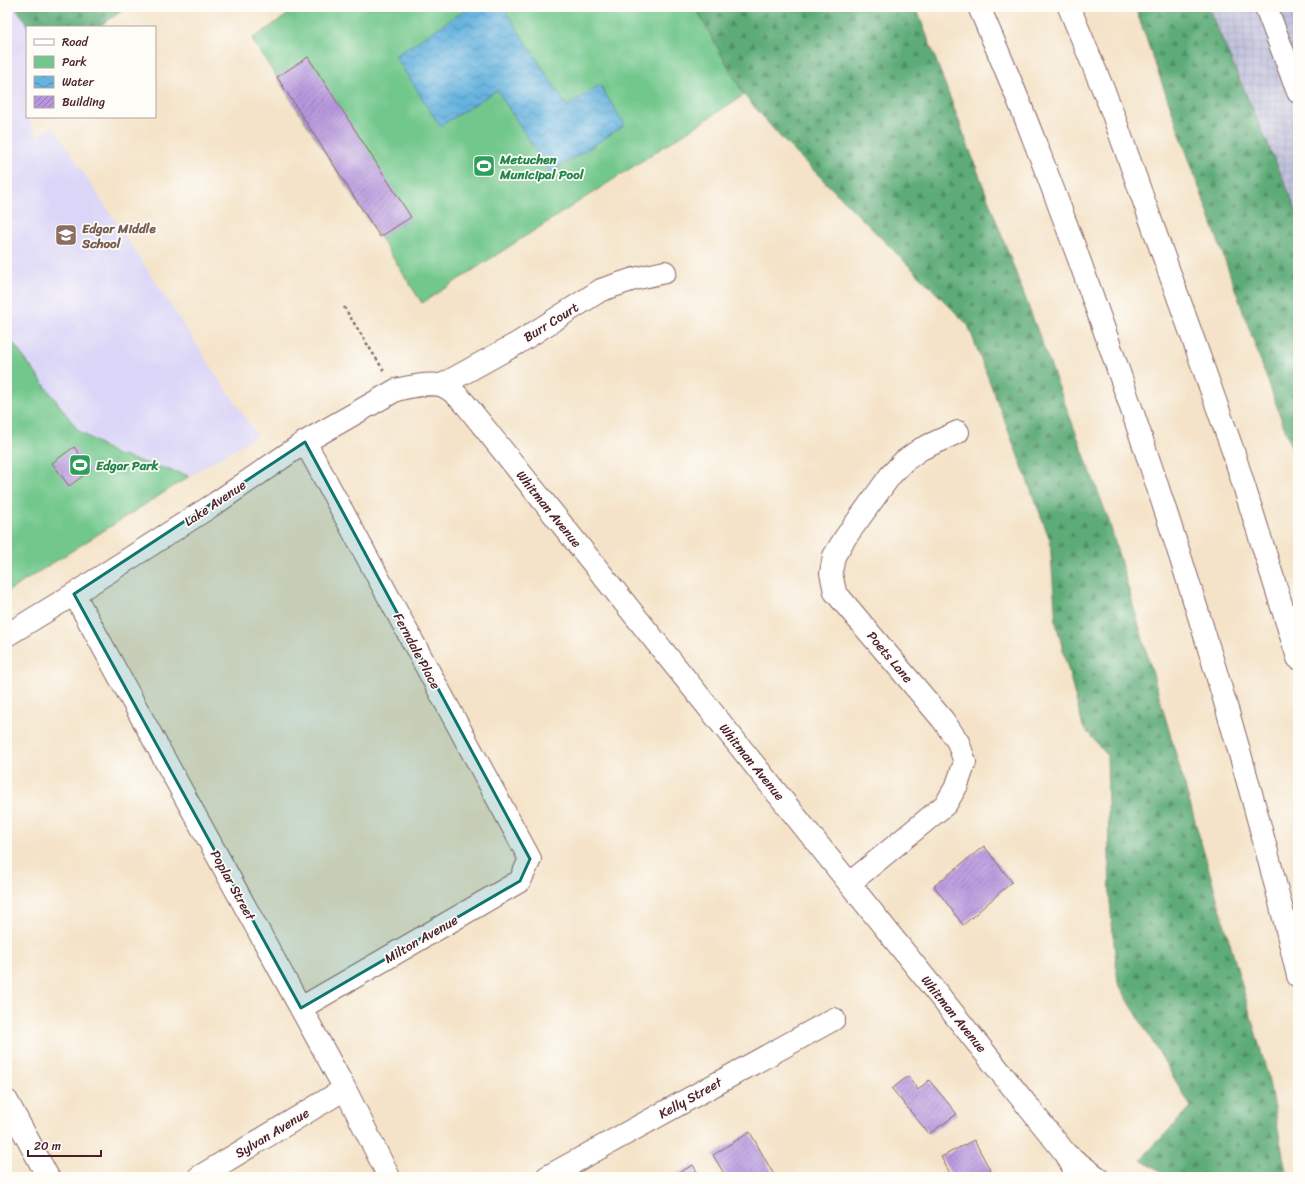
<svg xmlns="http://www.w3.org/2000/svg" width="1305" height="1184" viewBox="0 0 1305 1184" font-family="Sriracha,sans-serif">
<defs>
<pattern id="industrial-grid" width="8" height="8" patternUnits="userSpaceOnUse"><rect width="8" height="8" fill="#c1c2dd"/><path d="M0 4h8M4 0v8" fill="none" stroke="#a7a6be"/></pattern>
<pattern id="forest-firs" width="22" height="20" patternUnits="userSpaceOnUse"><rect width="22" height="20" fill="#5dac78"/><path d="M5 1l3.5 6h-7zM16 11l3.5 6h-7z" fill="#4f8b63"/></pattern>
<pattern id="water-waves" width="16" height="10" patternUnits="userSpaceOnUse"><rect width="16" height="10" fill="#65b3df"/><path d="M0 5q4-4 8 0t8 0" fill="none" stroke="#5591b5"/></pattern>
<pattern id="building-hatch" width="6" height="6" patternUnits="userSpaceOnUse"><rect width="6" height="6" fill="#b696de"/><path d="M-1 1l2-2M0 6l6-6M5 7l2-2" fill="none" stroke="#967ab4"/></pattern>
</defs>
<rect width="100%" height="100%" fill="#fdfcf7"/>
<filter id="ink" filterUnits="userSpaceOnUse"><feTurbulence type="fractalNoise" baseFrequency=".025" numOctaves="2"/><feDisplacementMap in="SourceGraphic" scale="8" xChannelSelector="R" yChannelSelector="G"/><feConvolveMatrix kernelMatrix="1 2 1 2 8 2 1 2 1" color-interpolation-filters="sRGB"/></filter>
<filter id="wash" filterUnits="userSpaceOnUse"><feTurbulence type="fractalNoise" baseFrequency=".012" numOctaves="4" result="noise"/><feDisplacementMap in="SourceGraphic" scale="16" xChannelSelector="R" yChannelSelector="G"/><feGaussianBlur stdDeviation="0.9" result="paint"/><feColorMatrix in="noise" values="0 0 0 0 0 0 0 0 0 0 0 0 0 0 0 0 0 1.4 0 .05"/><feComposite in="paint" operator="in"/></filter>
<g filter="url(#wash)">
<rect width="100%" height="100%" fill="#f4e3c8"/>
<path fill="#dbd6f7" d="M7,7h8l11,14 2,6 -1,68 -4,12 14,29 16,-10 160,244 44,65 -67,41 -75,-22 -37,-24 -71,-95z"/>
<path fill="url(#industrial-grid)" d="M1208,7h90v211l-5,-16z"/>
<path fill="url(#forest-firs)" stroke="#546652" d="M15,7h113l-30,20h-70l-2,-6z
M695,7h221l193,514 159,555 19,101h-120l-26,-18 50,-52 -73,-124 -8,-80 -3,-148 -24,-28 -27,-104 -6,-83 -82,-215 -186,-186 -38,-44z
M1135,7h73l85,195 5,16v248z"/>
<path fill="#72c78c" stroke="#5e735c" d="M299,7h396l49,88 -322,208 -170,-264z
M7,335l71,95 37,24 75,22 -183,116z"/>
<path fill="url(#water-waves)" stroke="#586985" d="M470,7h33l64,99 33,-21 25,40 -75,48 -53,-83 -57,36 -45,-70z"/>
<g id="blocks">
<path fill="url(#building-hatch)" d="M308,57l103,160 -31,20 -103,-160z
M74,447l17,23 -22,16 -17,-23z
M984,846l28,36 -49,43 -29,-39z
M908,1076l10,14 11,-10 28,34 -28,20 -37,-45z
M750,1132l25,45h-49l-13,-22z
M974,1140l20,37h-42l-11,-20z
M693,1165l7,12h-29z"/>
</g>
</g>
<g filter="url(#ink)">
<use href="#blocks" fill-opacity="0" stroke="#866462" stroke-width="1"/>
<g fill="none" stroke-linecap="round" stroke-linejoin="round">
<g stroke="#866462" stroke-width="24">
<path id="minor" d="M1266,7l32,85
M442,385l76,-42 83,-53 33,-11 31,-7
M74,594l271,495 44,88
M7,635l67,-41 142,-91 89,-61 91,-52c12,-3 36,-8 47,-4 10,4 17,12 24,20l599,748 12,23
M850,883l96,-79 11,-19 8,-23 -7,-20 -15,-22 -108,-128 -4,-19 3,-17 11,-18 45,-62 14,-15 17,-12 37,-17
M301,1008l219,-127 10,-22 -225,-417
M7,1101l41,76
M1070,1157l27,20
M199,1177l146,-88
M547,1177l287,-158"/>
</g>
<g stroke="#866462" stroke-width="24">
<path id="highway" d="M979,7c19,44 38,88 55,133 38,97 73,196 106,294 60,178 115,359 158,542
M1069,7l41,99 123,345 65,207"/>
</g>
<path stroke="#866462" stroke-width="2.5" stroke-dasharray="3 3" stroke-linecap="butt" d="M344,307l40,64"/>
<use href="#minor" stroke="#fff" stroke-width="22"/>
<use href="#highway" stroke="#fff" stroke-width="22"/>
</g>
</g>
<path fill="#0f766e" fill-opacity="0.2" stroke="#0f766e" stroke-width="3" stroke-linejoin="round" d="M305,442l225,417 -10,22 -219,127 -227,-414z"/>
<defs>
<g id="stadium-square" transform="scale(1.15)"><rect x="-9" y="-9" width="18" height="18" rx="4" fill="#2e9e5b" stroke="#fdfcf7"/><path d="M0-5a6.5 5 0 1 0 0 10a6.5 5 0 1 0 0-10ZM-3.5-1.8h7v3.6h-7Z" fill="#fff"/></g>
<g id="school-square" transform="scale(1.15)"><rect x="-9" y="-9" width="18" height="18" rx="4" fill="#8d6e63" stroke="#fdfcf7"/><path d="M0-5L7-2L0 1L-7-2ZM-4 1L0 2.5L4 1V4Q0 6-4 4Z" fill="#fff"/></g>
</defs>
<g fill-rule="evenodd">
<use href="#stadium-square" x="484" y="166"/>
<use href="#school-square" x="66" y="235"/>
<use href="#stadium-square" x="80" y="465"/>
</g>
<g text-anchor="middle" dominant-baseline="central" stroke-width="3.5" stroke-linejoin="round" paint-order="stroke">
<g font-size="13" font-weight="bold" fill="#27864d" stroke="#fdfcf7" text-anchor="start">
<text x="500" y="159">Metuchen<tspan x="500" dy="15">Municipal Pool</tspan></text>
<text x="96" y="465">Edgar Park</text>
</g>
<g font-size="13" font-weight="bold" fill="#785e54" stroke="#fdfcf7" text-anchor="start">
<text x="82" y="228">Edgar Middle<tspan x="82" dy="15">School</tspan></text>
</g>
<g font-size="13" fill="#4a1f2b" stroke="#fdfcf7">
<text transform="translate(551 322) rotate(-32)">Burr Court</text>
<text transform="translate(215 503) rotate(-34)">Lake Avenue</text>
<text transform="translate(549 509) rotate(51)">Whitman Avenue</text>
<text transform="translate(417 651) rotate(62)">Ferndale Place</text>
<text transform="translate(890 657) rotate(50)">Poets Lane</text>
<text transform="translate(752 762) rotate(51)">Whitman Avenue</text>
<text transform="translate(233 885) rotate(61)">Poplar Street</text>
<text transform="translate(421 939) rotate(-30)">Milton Avenue</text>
<text transform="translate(954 1014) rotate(51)">Whitman Avenue</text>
<text transform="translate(690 1098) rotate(-29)">Kelly Street</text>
<text transform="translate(272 1133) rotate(-31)">Sylvan Avenue</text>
</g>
</g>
<rect width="1305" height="1184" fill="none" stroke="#fdfcf7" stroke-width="24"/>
<rect x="26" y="26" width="130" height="92" fill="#fdfcf7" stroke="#b5a4a5"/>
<rect x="34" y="39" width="20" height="6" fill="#ffffff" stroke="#b5a4a5"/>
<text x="62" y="46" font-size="12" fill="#4a1f2b">Road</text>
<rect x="34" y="56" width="20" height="12" fill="#72c78c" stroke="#b5a4a5"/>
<text x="62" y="66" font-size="12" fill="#4a1f2b">Park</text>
<rect x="34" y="76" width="20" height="12" fill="url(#water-waves)" stroke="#b5a4a5"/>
<text x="62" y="86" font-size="12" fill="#4a1f2b">Water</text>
<rect x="34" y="96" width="20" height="12" fill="url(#building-hatch)" stroke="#b5a4a5"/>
<text x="62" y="106" font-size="12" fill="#4a1f2b">Building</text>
<path d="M28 1150v6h73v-6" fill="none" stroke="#4a1f2b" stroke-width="2"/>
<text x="34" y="1150" font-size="12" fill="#4a1f2b" stroke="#fdfcf7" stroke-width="3" paint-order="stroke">20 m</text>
</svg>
